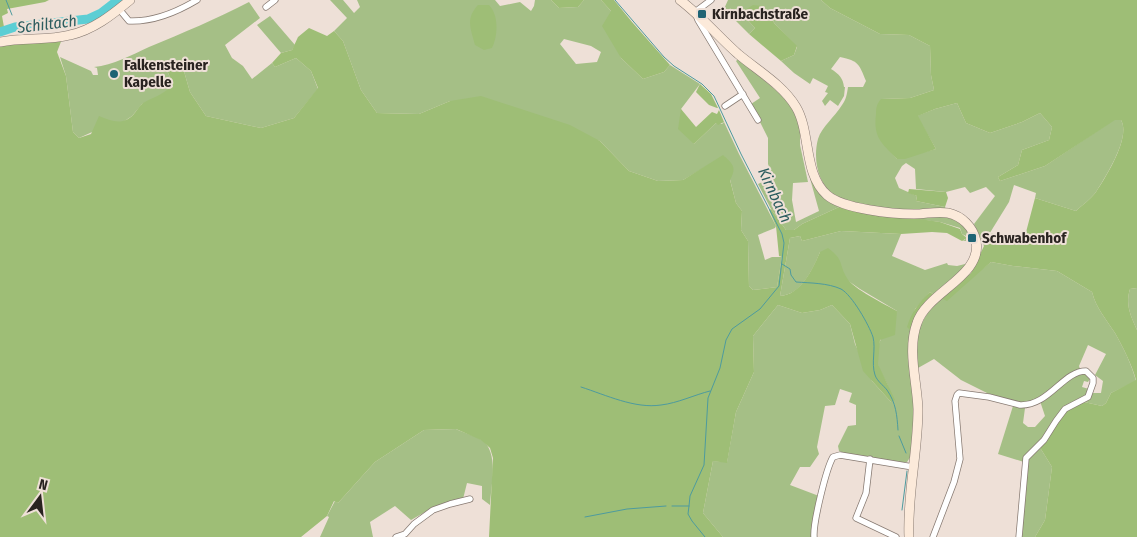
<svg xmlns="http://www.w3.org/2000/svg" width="1137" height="537" viewBox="0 0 1137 537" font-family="'Fira Sans Condensed',sans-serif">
<rect width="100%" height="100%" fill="#eee0d7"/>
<path fill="#a5bf86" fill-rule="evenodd" d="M330,0h13l11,13 6,-6 -3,-7h138l5,6 20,-4 11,9 3,-5 1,-6h16l8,8 19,-1 6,-7h17l10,11 10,47 22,21 21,-7 6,-7 30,19 -19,25 13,35 22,-21 6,1 2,-2 15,32 37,72 -1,2 -17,7 7,25 7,-3h10l-5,30 -24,3 -4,-4 -1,-45 -7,-11 1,-19 -6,-8 -12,-47 -41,24 -25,1 -29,-10 -29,-30 -150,-40 -31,13 -42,-1 -16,-23 -18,-49 -9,-10 13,-13zM564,39l27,7 10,6 -4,10 -21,2 -16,-20z
M728,0h93l9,8 50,26 29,1 21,11 1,29 3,15 -24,8 -28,1 8,52 7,8 39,-10 -19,-33 18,-7 22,-6 9,20 24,10 32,-11 18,-9 12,14 -3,13 -27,10 -4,15 -20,12 2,4 45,-15 70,-47 6,1c10,17 -15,56 -25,72 -5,7 -14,13 -20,19l-41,-13 1,-5 -22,-8 -5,17 -21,34 -7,3 -7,-15 21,-28 -9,-9 -16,6 -5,-6 -19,5 -30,-3 -1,-20 -9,-6 -4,3 -7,12 4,10 18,8 -1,5 29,6 1,2c-28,2 -89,2 -112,-14 -17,-12 -21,-37 -16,-56 4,-13 17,-22 24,-34 4,-5 5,-11 6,-18h15l3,-6c-7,-17 -7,-20 -26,-24l-9,12c8,5 12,9 13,18h1l-1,9 -6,10 -8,-6 -5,6 -3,-5 6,-8 -3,-1 3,-6 -15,-8 -3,6 -16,-11 -13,-12 13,-6 3,-8 -22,-23 -10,-14 -22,5 12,13 -6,6 -25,-25z
M249,2l11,16 -35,27 7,13 11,8 9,13 20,-16 3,4 21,-9 15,13 7,18 -24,29 -33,10 -55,-12 -16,-24 -9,-31 -17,2 7,17 -1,7 -7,8 -21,9 -10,12 -9,6h-9l-35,16 -6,-6 -7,-56 -6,-19 31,14 2,4h5l-1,-7 -3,-1c19,-2 38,-12 55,-20 34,-14 67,-28 100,-45z
M270,16l25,29 -3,5 -11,3 -24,-28z
M739,58l40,35 16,17 5,21v14l8,37 -15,1 -1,17 4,22 23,-11 -8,-29 -3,-16 24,37 7,4 -37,17 -8,6h-8l-15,-21 -13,-25 15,-7 -5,-13v-26l-17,-34 9,-6 -24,-37z
M933,215c20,3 29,4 39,23l-4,3h-6l3,-1 1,-4 -4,-2 -2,-6 -20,-6 -26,-3 -5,-2z
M841,231l60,3 -9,22 33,14 22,-7 1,2 9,1 12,-3 -9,10 -26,22 -4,-3 -15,17 -4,22 4,64 -4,61 -4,6h-6l-54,-8 -8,-3 -1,-5 10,-20 8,-1v-20l-7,-3 3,-9 -12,-4 -5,16 -10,1 -8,41 2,7 -9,13h-10l-10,18 29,11 -7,41h-89l-20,-24 10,-52 14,1 9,-50 18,-40 -1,-36 25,-31 24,8 18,-3 12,-5 18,19 5,20 17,37 19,21c-1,-19 -7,-21 -13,-37 -6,-19 10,-38 19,-54l-37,-22 -13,-9 -27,-28c-7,17 -19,43 -40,44l10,-58 10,-2 2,5z
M992,233l29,6 -2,2 -35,2v3l-1,-3z
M991,262l22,4 44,5 35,21c4,16 14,27 23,41 8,14 17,32 21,48l-25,12 -5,10 -4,3 -18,-4 8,-9h9l2,-12 -8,-6 11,-21 -18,-9 -9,21 1,3 -41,30 -16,5 -26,-6 -36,-18 -27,-21 -16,9c-1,-8 -3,-16 -2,-23 5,-45 44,-57 75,-83z
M1137,288v42c-6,-14 -12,-25 -7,-41z
M1084,372l7,5 -3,5 -4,-1 -2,6 7,2 -2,7 -37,33 -26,33 -26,-8 15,-48 12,2 -2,15 5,4h7l10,-11 -5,-15 31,-24z
M456,429c8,4 18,6 26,11 17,12 9,45 8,65l-8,-6v-13l-15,-3 -4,16 -31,9 -21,12 -16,-14 -25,16 3,15h-53l9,-20 -2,-1 8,-15 3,2 37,-41 49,-32z
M1039,446l13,21 -7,53 -10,17h-13l4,-75z"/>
<path fill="#9ebe76" d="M0,0h49l-4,2 -38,7 1,4 -6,3 2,11 -4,1z
M551,0h33l-6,7 -19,1z
M601,0h13l18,22 38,43 -6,7 -21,7 -22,-21 -19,-32 9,-15z
M821,0h316v288l-7,1c-5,16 1,27 7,41v207h-102l10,-17 7,-53 -13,-21 30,-38 15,-6 18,4 4,-3 5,-10 25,-13c-4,-15 -13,-33 -21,-47 -9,-14 -19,-25 -23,-41l-35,-21 -44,-5 -22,-4 -44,39 -6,-3 30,-25 13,-27 -1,-3 36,-2 6,-5 10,-38 41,13c6,-6 15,-12 20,-19 10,-15 35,-55 25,-72h-6l-70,46 -45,15 -2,-4 20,-12 4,-15 27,-10 3,-13 -12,-14 -18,9 -32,11 -24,-10 -9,-20 -22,6 -17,7 18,33 -31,10h-8c-15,-16 -24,-21 -21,-45 0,-7 1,-10 5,-15l29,-1 24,-8 -3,-15 -1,-29 -21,-11 -29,-1 -50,-26z
M478,5h11c10,10 9,31 3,43l-8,2 -9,-5c-4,-16 -10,-26 3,-40z
M753,5l8,1 4,4 10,14 22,22 -3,9 -13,6 -32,-27 6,-6 -12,-13v-4z
M309,28l18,8 7,-5 9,10 18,49 16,23 42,1 31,-13 31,-5 89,29 30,16 29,30 29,10 25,-1 40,-25c10,9 14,12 7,25l6,23 6,8 -1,19 7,11 1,45 4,4 24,-3 5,-30 -3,-1 -3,-30 -7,-16 2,-1 15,21h8l8,-6 37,-17 101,15 20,7 2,5 5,4 -5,3 -15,-8 -15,-1 -31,2 -60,-3 -39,10 -2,-5 -10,2 -10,58c21,-1 33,-28 40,-44l8,-4c17,13 10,15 19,30 5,10 39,27 50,33l-2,24 -15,5 -2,24 17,36 -4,2 -28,-31 -13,-47 -18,-19 -12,5 -18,3 -24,-8 -25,31 1,36 -18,40 -9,51 -14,-2 -10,52 20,24h-234l4,-79 -3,-10 -9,-8 -25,-11 -32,1 -49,32 -37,41 -4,-2 -7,15 -26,21h-301v-492l62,-6 -5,13 9,24 7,56 6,6 12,-4 8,-18c12,5 23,10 34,-1 3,-3 6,-9 10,-12 10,-6 18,-7 27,-16l1,-7 -7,-17 17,-2 9,31 16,24 55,12 33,-10 24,-30 -7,-17 -15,-13 -21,9 -3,-4 9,-10 11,-3 6,-13z
M700,84l11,10 7,14h-1l-8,-3 -13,-13z
M681,109l15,18 16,-15 5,2 2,-4 5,12 -6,3 -2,-2 -22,21 -16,-15z
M909,189l37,3 2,6 -3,9 -29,-6 1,-5 -9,-3z
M930,292l4,3 -23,36 -4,-4c4,-14 12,-25 23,-35z"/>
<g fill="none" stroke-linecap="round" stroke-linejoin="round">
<path stroke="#4d9b9e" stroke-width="1" d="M6,0l6,15
M615,0l49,57 10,9 28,18 12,12 27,58 41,80 2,9 -5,43 -19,23 -28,20 -6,11 -6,28 -12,30 -4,67 -14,31 -1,10 -1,8 4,7 13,16
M782,264l8,5 1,6 5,7c14,1 32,1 45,7 11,6 28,36 32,48 3,12 -2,26 2,38 2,6 8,10 12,15 9,13 10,25 11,40
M581,387c25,8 54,22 80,18 17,-2 33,-10 49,-14
M899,436l7,17
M672,506h17
M902,510l5,-39
M585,517l42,-8 39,-3"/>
<path stroke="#5cced4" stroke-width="9" d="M0,32l15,-5 73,-8 13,-6 17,-13"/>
<g stroke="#877a72" stroke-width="7">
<path id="minor" d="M711,0l-16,12 3,8 60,100
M266,7l9,-7
M119,9l10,12c24,1 48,-9 68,-21
M725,106l18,-12
M870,459l-4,34 -10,25 40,19
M396,537l9,-3 9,-10 19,-14 17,-6 20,-5
M814,537c-1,-14 12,-68 19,-80l7,-2 73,12
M933,537l21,-55 6,-23 -5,-58 2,-6 2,-2 30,4 31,8c29,1 43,-34 66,-34l7,7v5l-5,14 -23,12 -9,12 -12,19 -18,18 -7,79"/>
</g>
<g stroke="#877a72" stroke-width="10">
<path id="secondary" d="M680,0c21,16 38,36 58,54 19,16 45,31 58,53 15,25 7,67 31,88 16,14 66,19 87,19 12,0 23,-3 34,-1 14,3 25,14 28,28 7,35 -49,51 -59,82 -10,27 0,58 1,86 0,43 -11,85 -9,128
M0,42c23,-5 47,-1 70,-7 23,-5 42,-20 60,-35"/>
</g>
<use href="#minor" stroke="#fff" stroke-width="5.5"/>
<use href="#secondary" stroke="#fceada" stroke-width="9"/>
</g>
<g fill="#1e6374" stroke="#eee0d7" stroke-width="2">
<rect x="697" y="9" width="10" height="10" rx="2.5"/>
<circle cx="114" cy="74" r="5"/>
<rect x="967" y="233" width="10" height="10" rx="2.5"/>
</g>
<g text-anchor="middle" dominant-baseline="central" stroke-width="4" stroke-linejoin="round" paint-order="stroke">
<g font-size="15" font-weight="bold" fill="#292320" stroke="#eee0d7" text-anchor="start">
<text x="712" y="14">Kirnbachstraße</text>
<text x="124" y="65">Falkensteiner<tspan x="124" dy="17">Kapelle</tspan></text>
<text x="982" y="238">Schwabenhof</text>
</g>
<g font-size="16" font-style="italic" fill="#2b5c5e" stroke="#eee0d7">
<text transform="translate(47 24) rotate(-7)">Schiltach</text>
<text transform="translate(775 195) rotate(65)">Kirnbach</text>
</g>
</g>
<g transform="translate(40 497) rotate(15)" stroke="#eee0d7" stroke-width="4" paint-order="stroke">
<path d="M0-4L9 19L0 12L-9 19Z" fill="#292320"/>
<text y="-8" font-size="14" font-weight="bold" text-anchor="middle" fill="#292320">N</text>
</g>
</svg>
